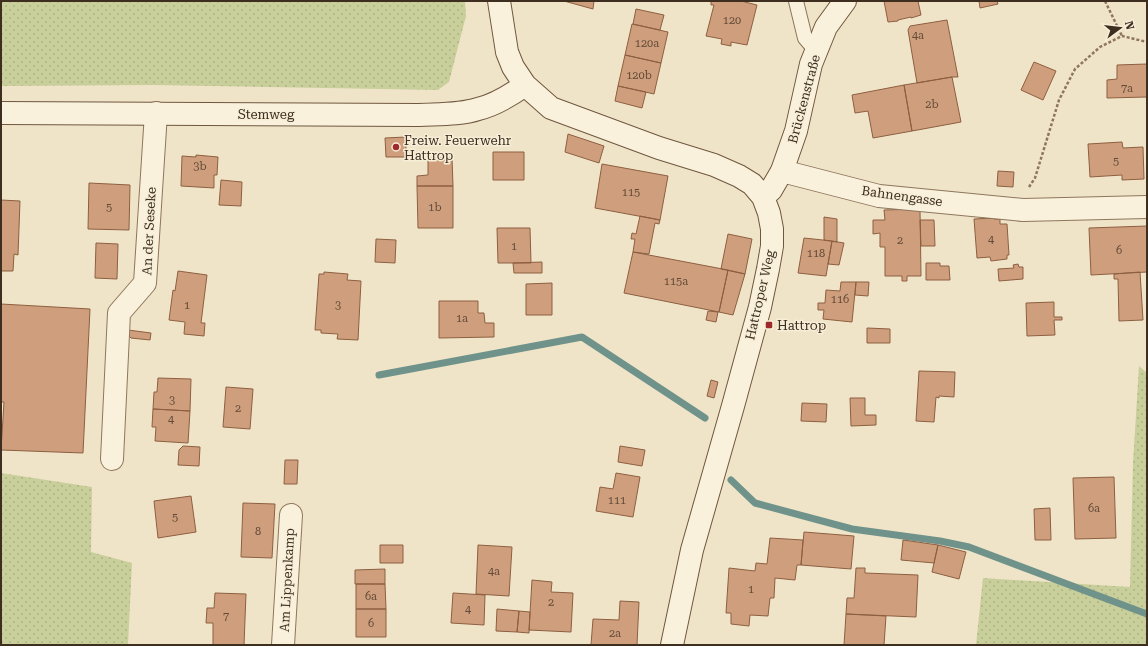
<svg xmlns="http://www.w3.org/2000/svg" width="1148" height="646" viewBox="0 0 1148 646" font-family="'Roboto Serif',serif">
<defs>
<pattern id="grass-dots" width="8" height="8" patternUnits="userSpaceOnUse"><rect width="8" height="8" fill="#c9cf9b"/><path d="M2 2h.1M6 6h.1" fill="none" stroke="#aeb285" stroke-width="1.8" stroke-linecap="round"/></pattern>
</defs>
<rect width="100%" height="100%" fill="#f0e4c8"/>
<path fill="url(#grass-dots)" d="M1,1h464l1,15 -17,66 -11,8 -285,-5 -152,1z
M1139,366l8,7v272h-171l7,-67 147,9 3,-124z
M1,473l91,14 -1,65 41,11 -4,82h-127z"/>
<g fill="none" stroke-linecap="round" stroke-linejoin="round">
<path stroke="#6f938a" stroke-width="7" d="M379,375l203,-38 123,81
M731,480l24,23 97,26 88,12 29,6 178,67"/>
</g>
<path fill="#cf9f7d" stroke="#8d5f41" d="M564,1h30l-1,8z
M711,1h30l16,4 -10,40 -16,-3v4l-10,-2 1,-5 -16,-3 8,-31h-3z
M884,1h34l3,14 -10,3v-1l-13,3v1l-10,1z
M979,1h18l1,3 -18,4z
M636,9l28,6 -4,15 -27,-6z
M947,20l11,57h-6l-35,6 -9,-53 2,-4z
M632,24l36,8 -7,31 -36,-8z
M625,55l36,8 -7,31 -36,-8z
M1034,62l22,9 -13,29 -22,-10z
M1147,64v33l-40,1v-18l10,-1v-14z
M952,77l9,45 -49,9 -8,-46z
M904,85l8,46 -39,7 -5,-27 -13,2 -3,-18z
M618,86l28,6 -4,16 -27,-7z
M568,134l36,12 -5,17 -34,-11z
M406,137v20h-20l-1,-19z
M1122,142l1,6 20,-1 1,32 -22,1v-5l-32,2 -2,-33z
M493,152h31v28h-31z
M196,155l22,2 -1,18h-3v13l-33,-2 1,-30 14,1z
M428,158h24l1,28h-36v-10l11,-1z
M602,164l66,12 -8,44 -65,-12z
M998,171l16,1 -1,15 -16,-1z
M221,180l21,2 -1,24 -22,-1z
M89,183l41,2 -1,45 -41,-1z
M417,186h36v42h-35z
M1,200l19,1 -2,54 -4,-1 -1,17h-12z
M920,209l1,67h-14v5h-5v-5h-17v-29h-5v-14l-7,1v-14h12l-1,-10z
M640,216l20,4 -1,4 -4,-1 -6,31 -16,-2 2,-13h-4l1,-6 4,1z
M824,217l13,2v23l-13,-2z
M994,218v1h6v5h7l2,31h-2v4l-16,2 -1,-4 -13,1 -3,-39z
M920,220h14l1,26h-14z
M1147,226v46l-56,3 -2,-47z
M497,228h33l1,35h-33z
M728,234l24,5 -7,35 -24,-5z
M804,238l28,3 -6,35 -28,-3z
M376,239l20,1 -1,23 -20,-1z
M832,241l12,2 -5,22 -11,-1z
M96,243l22,1 -1,35 -22,-1z
M633,252l95,18 -9,42 -95,-19z
M542,262v11h-28l-1,-10z
M926,263h14v3h9l1,14h-24z
M1018,264l1,3h4v12l-24,2 -1,-12 16,-1 -1,-3z
M728,270l17,4 -12,41 -14,-3z
M178,271l29,4 -6,48h4l-1,13 -20,-2 1,-12 -16,-2 4,-30 2,1z
M324,272l24,2 -1,6 14,1 -3,59 -21,-1 1,-5 -17,-1v-3h-6l4,-56h5z
M1140,272l3,48 -24,1 -1,-42h-4v-5z
M841,282h15l-4,40 -29,-3 1,-9h-6v-7h7l1,-13 14,1z
M856,282h13l-1,14 -13,-1z
M552,283v32h-26v-31z
M439,301h39v12h6l1,10h9v14l-55,1z
M1054,302v15h8v3h-8l1,15 -28,1 -1,-33z
M1,304l89,5 -7,144 -82,-3 3,-48h-3z
M708,311l10,1 -2,10 -10,-2z
M818,322l7,2 -4,9 -6,-5z
M867,328l23,1v14h-23z
M128,330l23,3 -1,7 -19,-2 -3,-3z
M919,371l36,1 -1,25 -15,-1v2l-3,-1 -2,25 -18,-1z
M158,378l33,1 -1,32 -37,-2 1,-17h3z
M711,380l7,2 -4,16 -7,-2z
M226,387l27,2 -3,40 -27,-2z
M850,398h15v17h11v10l-25,1z
M802,403l25,1 -1,18 -25,-1z
M153,409l37,2 -2,32 -33,-2 1,-14h-4z
M183,446l17,1 -1,19 -21,-1 1,-15z
M620,446l25,4 -3,16 -24,-4z
M285,460h13l-1,24h-13z
M616,473l24,4 -7,40 -37,-6 4,-24 13,2z
M1114,477l2,61 -41,1 -2,-61z
M191,496l5,36 -38,6 -4,-37z
M243,503l32,1 -3,54 -31,-1z
M1050,508l1,32h-16l-1,-31z
M804,532l50,4 -3,33 -50,-4z
M770,538l33,2 -2,25h-4l-2,15 -20,-2 -1,20h-4l-2,18 -18,-1 -1,11 -18,-2v-11h-5l3,-45 26,3 1,-8 11,1z
M903,540l35,5 -4,18 -33,-3z
M380,545h23v18h-23z
M478,545l34,2 -3,49 -33,-2z
M938,545l28,7 -7,27 -27,-7z
M856,568h9v5l53,2 -2,42 -70,-3 1,-16h7z
M385,569v15h-30v-14z
M532,580l20,2 -1,10 22,1 -2,39 -42,-2z
M356,584h29l1,25h-30z
M215,593l31,1 -2,51h-31v-22h-7l1,-15h7z
M453,593l32,2 -1,30 -33,-2z
M620,601l19,1 -2,43h-46l2,-26 26,1z
M356,609h30v28h-30z
M497,609l22,2 -2,21 -21,-1z
M519,611l11,1 -1,21 -12,-1z
M846,614l40,2 -2,29h-40z"/>
<g fill="none" stroke-linecap="round" stroke-linejoin="round">
<g stroke="#8d765c" stroke-width="16">
<path id="lane" d="M796,1l9,37 11,13"/>
</g>
<g stroke="#8d765c" stroke-width="24">
<path id="street" d="M782,171l97,25 144,14 124,-3
M112,459l7,-146 26,-30 11,-170
M283,645l8,-130"/>
</g>
<g stroke="#6f573f" stroke-width="24">
<path id="secondary" d="M499,1l8,51 6,15 12,18 26,23 108,40 55,17 25,11 13,8 11,13 6,16 3,16v17l-4,23 -8,38 -27,99 -41,144 -20,95
M1,113l418,2c20,-1 41,0 59,-6 17,-4 33,-14 47,-24
M763,197l8,-7 11,-19 14,-40 15,-67 15,-37 19,-26"/>
</g>
<path stroke="#8d765c" stroke-width="2.5" stroke-dasharray="3 2" stroke-linecap="butt" d="M1105,1l17,35
M1029,187l6,-9 24,-78 16,-31 25,-22 22,-11 25,6"/>
<use href="#lane" stroke="#faf1dc" stroke-width="14"/>
<use href="#street" stroke="#faf1dc" stroke-width="22"/>
<use href="#secondary" stroke="#faf1dc" stroke-width="22"/>
</g>
<g fill="#9e2a2b" stroke="#f7eed8" stroke-width="1.5">
<circle cx="396" cy="147" r="4"/>
<rect x="765" y="321" width="8" height="8" rx="2"/>
</g>
<g text-anchor="middle" dominant-baseline="central" stroke-width="3" stroke-linejoin="round" paint-order="stroke">
<g font-size="11" fill="#624a37">
<text x="732" y="20">120</text>
<text x="918" y="35">4a</text>
<text x="647" y="43">120a</text>
<text x="639" y="75">120b</text>
<text x="1127" y="88">7a</text>
<text x="932" y="104">2b</text>
<text x="1116" y="161">5</text>
<text x="200" y="166">3b</text>
<text x="631" y="192">115</text>
<text x="109" y="207">5</text>
<text x="435" y="207">1b</text>
<text x="991" y="239">4</text>
<text x="900" y="240">2</text>
<text x="514" y="246">1</text>
<text x="1119" y="250">6</text>
<text x="816" y="253">118</text>
<text x="676" y="281">115a</text>
<text x="840" y="299">116</text>
<text x="187" y="305">1</text>
<text x="338" y="305">3</text>
<text x="462" y="318">1a</text>
<text x="172" y="400">3</text>
<text x="238" y="408">2</text>
<text x="171" y="419">4</text>
<text x="617" y="500">111</text>
<text x="1094" y="508">6a</text>
<text x="175" y="517">5</text>
<text x="258" y="531">8</text>
<text x="494" y="571">4a</text>
<text x="751" y="589">1</text>
<text x="371" y="596">6a</text>
<text x="551" y="602">2</text>
<text x="468" y="609">4</text>
<text x="226" y="616">7</text>
<text x="371" y="623">6</text>
<text x="615" y="633">2a</text>
</g>
<g font-size="13" fill="#3d2e20" stroke="#f7eed8">
<text transform="translate(804 99) rotate(-75)">Brückenstraße</text>
<text x="266" y="114">Stemweg</text>
<text transform="translate(902 196) rotate(8)">Bahnengasse</text>
<text transform="translate(149 231) rotate(-87)">An der Seseke</text>
<text transform="translate(760 295) rotate(-77)">Hattroper Weg</text>
<text transform="translate(287 580) rotate(-87)">Am Lippenkamp</text>
</g>
<g font-size="13" fill="#3d2e20" stroke="#f7eed8" text-anchor="start">
<text x="404" y="140">Freiw. Feuerwehr<tspan x="404" dy="15">Hattrop</tspan></text>
<text x="777" y="325">Hattrop</text>
</g>
</g>
<rect width="1148" height="646" fill="none" stroke="#3d2e20" stroke-width="4"/>
<g transform="translate(1120 28) rotate(75)" stroke="#f7eed8" stroke-width="3" paint-order="stroke">
<path d="M0-3L7 15L0 10L-7 15Z" fill="#3d2e20"/>
<text y="-6" font-size="11" font-weight="bold" text-anchor="middle" fill="#3d2e20">N</text>
</g>
</svg>
